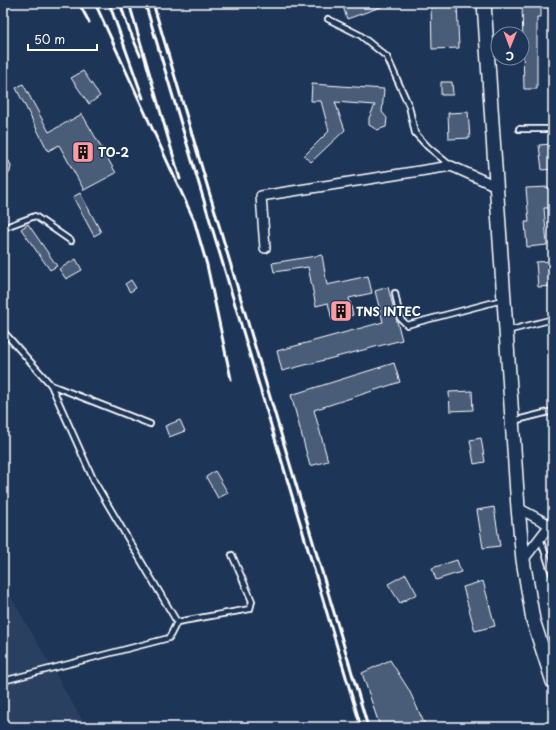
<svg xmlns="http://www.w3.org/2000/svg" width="556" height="730" viewBox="0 0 556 730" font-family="'Playpen Sans',sans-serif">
<rect width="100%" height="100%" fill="#1d3557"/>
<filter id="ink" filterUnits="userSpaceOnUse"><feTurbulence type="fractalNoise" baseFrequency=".025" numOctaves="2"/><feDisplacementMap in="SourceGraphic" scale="8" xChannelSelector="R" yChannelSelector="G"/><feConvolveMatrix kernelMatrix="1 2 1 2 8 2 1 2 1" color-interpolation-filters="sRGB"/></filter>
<g filter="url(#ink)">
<path fill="#2a4161" d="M3,583l83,144h-83z"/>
<path fill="#4a5d79" stroke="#fff" d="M342,3h46l1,1 -42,15z
M431,3h26l2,45 -27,1z
M522,3h19v14h-4v72h-13z
M83,71l17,25 -11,8 -18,-26z
M441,82h11l1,13h-12z
M23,84l26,48 33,-18 34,59 -32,17 -25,-45 -11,6 -32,-63z
M312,84l72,5 -2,23 5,6 -1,9 -9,3 -8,-5v-7l6,-13 -40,-3 10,28 -34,32 -7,-6 25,-25 -8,-30h-10z
M468,112l2,26 -21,1 -1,-26z
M551,144l2,25 -11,1 -3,-25z
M3,157l6,4 2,5 -1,6 -7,8z
M549,187l1,21h-6l3,37 -20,2 -2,-25h4l-3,-34z
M80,193l21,39 -7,4 -21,-39z
M28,224l29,42 -7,4 -29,-41z
M322,255l5,30 41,-9 4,17 -23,5 4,17 -21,5 -4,-17 -12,3 -8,-39 -34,5 -2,-9z
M76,259l6,11 -16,9 -7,-10z
M553,261v25l-15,1 -2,-25z
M131,280l5,8 -6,4 -5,-8z
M388,287l14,53 -120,31 -5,-20 106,-29 -8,-31z
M394,363l6,19 -86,28 14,51 -18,5 -19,-71z
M472,391l1,19 -23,1 -1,-19z
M180,420l5,11 -16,6 -4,-11z
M481,438l4,24 -11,2 -4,-24z
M215,471l13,22 -10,5 -12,-21z
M494,507l6,39 -17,2 -6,-38z
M457,560l4,12 -25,8 -4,-12z
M406,574l11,20 -17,9 -12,-19z
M483,581l12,45 -20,5 -12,-44z
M390,660l19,30 17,37h-46l-18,-54z"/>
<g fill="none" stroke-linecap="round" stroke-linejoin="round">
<g stroke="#fff" stroke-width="8">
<path id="lane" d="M328,19l32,16 27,22 22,49 6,27 13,14 23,19
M519,129h34
M3,228l32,-12 36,25
M395,293l5,25 7,7 95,-25
M3,331l48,54 99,39
M507,331l46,-12
M513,421l40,-10
M540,538l13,39
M177,622l73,-13 2,-8 -20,-46
M3,681l166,-43 8,-16 -83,-141 -43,-96"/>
</g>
<g stroke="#fff" stroke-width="12">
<path id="street" d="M265,248l-4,-52 190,-30 45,20
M518,508l32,17
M523,560l27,-35 3,-1"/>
</g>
<g stroke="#fff" stroke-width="16">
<path id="secondary" d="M484,3l34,505 5,52 10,60 20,62"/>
</g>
<use href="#lane" stroke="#1d3557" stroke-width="4.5"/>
<use href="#street" stroke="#1d3557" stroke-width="9"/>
<use href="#secondary" stroke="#1d3557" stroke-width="13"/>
<path stroke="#fff" stroke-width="3" d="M79,3l10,19
M95,3l99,217 13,45 24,114
M109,3l34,95
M120,3l7,21 13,31
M129,3l51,176
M145,3l216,724
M153,3l215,724"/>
</g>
</g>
<defs>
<g id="building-square" transform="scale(1.15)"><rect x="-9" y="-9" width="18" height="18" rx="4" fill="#ff9aa2" stroke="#1d3557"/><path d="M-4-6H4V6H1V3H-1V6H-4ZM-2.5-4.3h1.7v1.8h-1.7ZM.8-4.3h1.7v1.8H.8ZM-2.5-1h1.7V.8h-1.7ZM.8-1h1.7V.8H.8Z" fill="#111"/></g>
</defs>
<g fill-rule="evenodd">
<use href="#building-square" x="83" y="152"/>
<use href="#building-square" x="341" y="311"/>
</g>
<g text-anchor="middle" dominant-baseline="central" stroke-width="3" stroke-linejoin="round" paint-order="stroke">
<g font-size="12" font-weight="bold" fill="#fff" stroke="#1d3557" text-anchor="start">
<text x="98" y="152">ТО-2</text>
<text x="356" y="311">TNS INTEC</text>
</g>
</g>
<rect width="556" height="730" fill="none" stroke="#1d3557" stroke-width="16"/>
<rect x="8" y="8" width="540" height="714" fill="none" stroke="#fff" stroke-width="1.5" filter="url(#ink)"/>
<g transform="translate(510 46) rotate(181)"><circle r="19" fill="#1d3557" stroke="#77869a"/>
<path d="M0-3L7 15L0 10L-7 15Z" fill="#ff9aa2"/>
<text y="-6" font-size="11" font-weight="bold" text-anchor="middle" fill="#ffffff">С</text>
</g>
<path d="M28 44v6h69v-6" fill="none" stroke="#ffffff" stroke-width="2"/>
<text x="34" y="44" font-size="12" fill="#ffffff" stroke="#1d3557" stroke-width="3" paint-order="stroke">50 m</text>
</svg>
